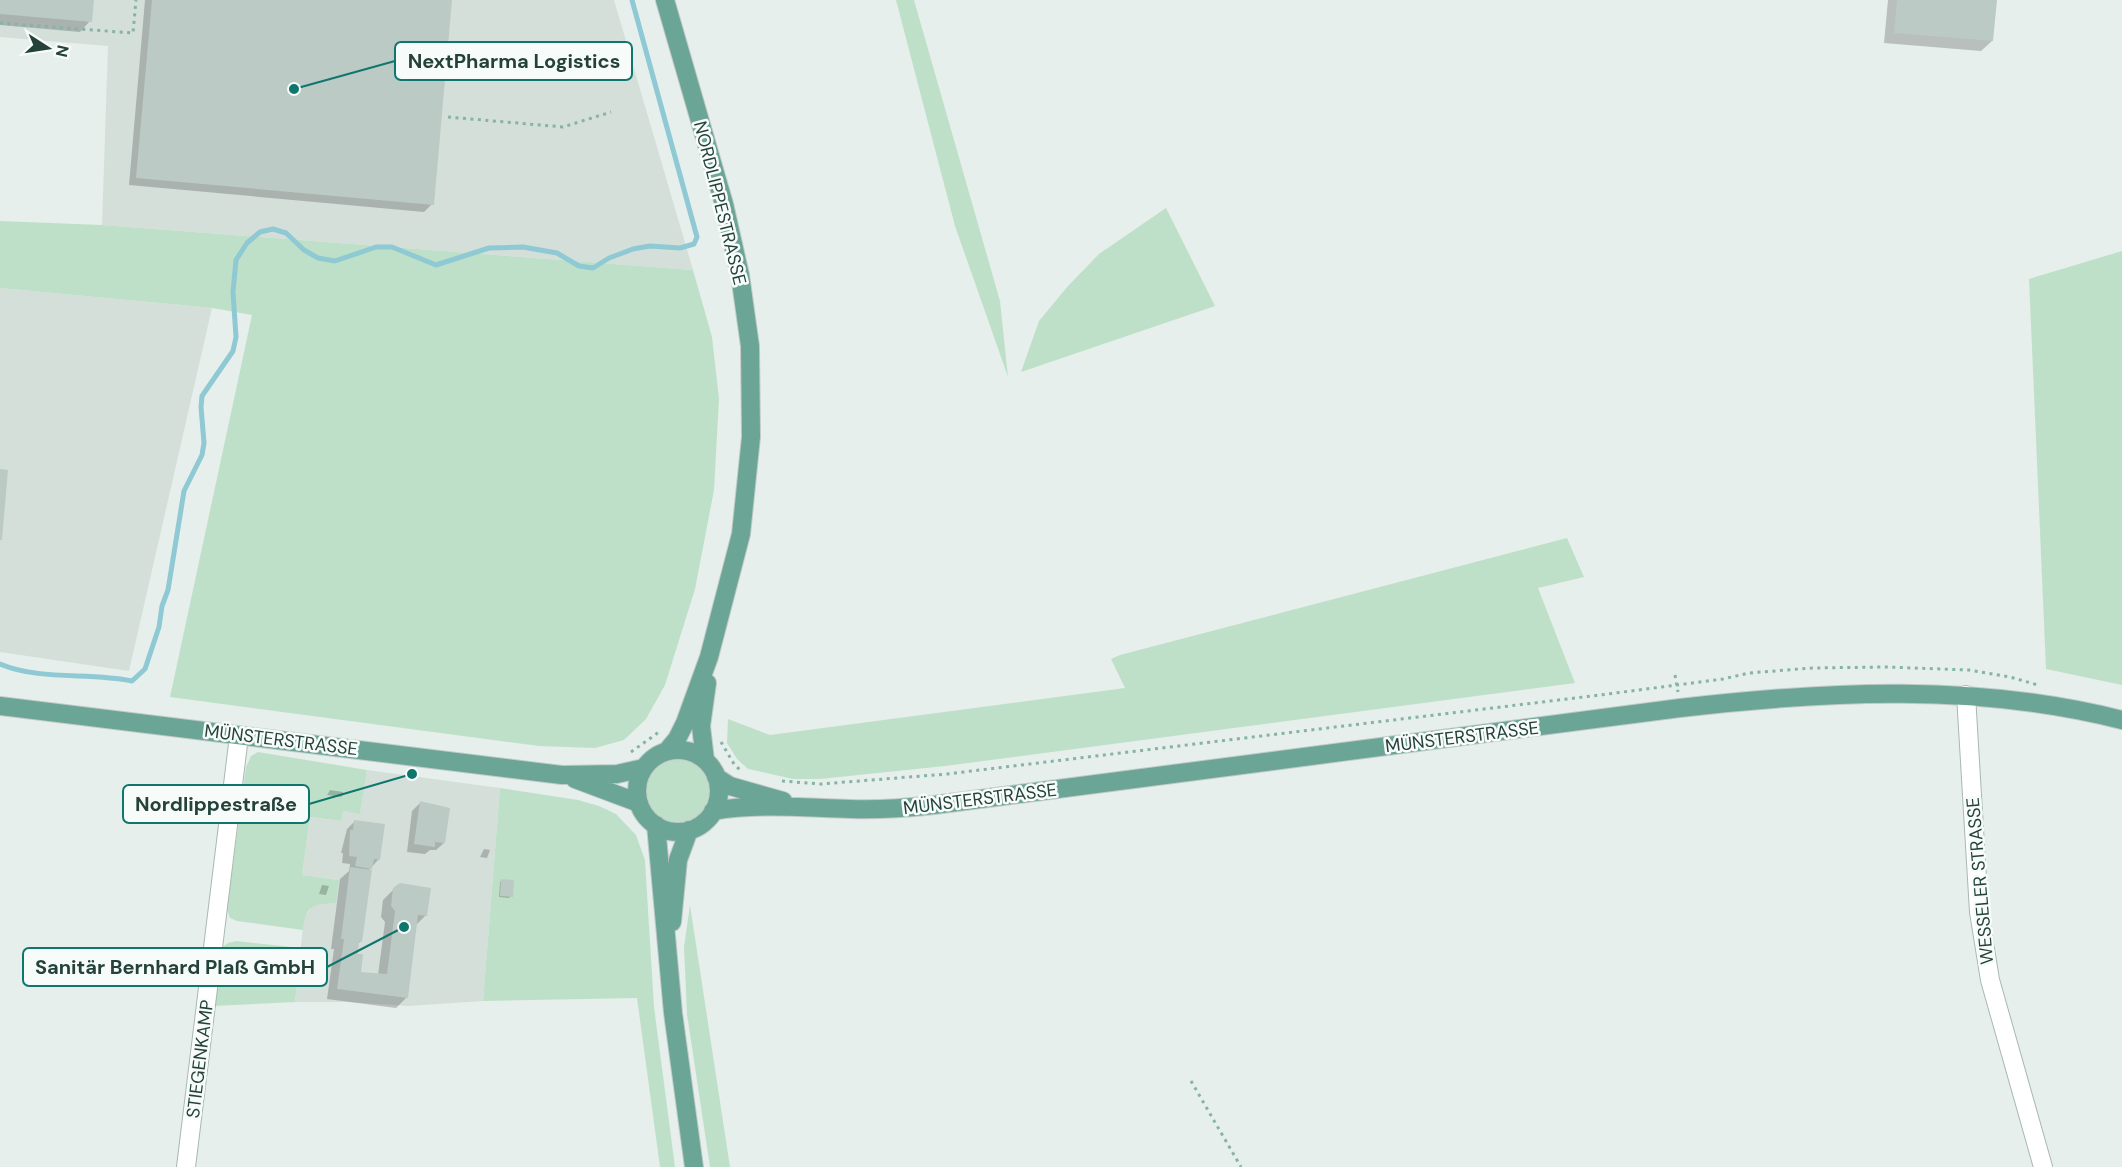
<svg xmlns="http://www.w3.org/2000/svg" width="2122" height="1167" viewBox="0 0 2122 1167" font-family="'DM Sans',sans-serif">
<rect width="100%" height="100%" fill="#e6efeb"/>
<path fill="#d4dfda" d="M0,0h614l79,270 -591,-45 6,-179 -108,-9z
M0,288l212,20 -83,363 -129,-19z
M367,770l133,18 -17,213 -75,5 -59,-4h-54l9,-85 8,-10 8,-3 19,-24 -37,-5 8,-58 30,4 2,-10 18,2z"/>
<path fill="#bfe0c8" d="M896,0h18l86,301 8,76 -53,-151z
M1166,208l49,98 -194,66 18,-51 29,-35 31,-32z
M0,221l102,4 591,45 19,67 7,62 -5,91 -19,99 -30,96 -19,34 -22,21 -29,8 -56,-2 -369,-49 82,-382 -40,-7 -212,-20z
M2122,251v434l-76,-16 -17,-390z
M1567,538l17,39 -46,11 37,95 -630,83 -125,13h-27l-45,-10 -11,-10 -10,-16 1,-24 42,16 355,-47 -14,-29 9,-4z
M258,752l109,18 -7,44 -17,-3 -2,10 -31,-4 -8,58 37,5 -3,23c-23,1 -31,3 -33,27l-66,-9 -7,-3 -3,-8 19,-143 5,-11z
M645 791a33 33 0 1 1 66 0a33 33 0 1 1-66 0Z
M500,788l78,12 21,6 17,8 20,21 9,25 9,147 21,160h-15l-23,-169 -154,3z
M690,905l40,262h-20l-23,-153 -3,-67z
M236,941l65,7 -6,54 -82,4 8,-58 7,-5z"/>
<path fill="#0003" d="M0,0h92l-2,21 -10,11 -80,-7z
M145,0h306l-19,204 -8,8 -295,-27z
M1888,0h107l-3,41 -11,10 -97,-8z
M330,790l13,2v3l-2,2 -14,-2z
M420,803l24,40 -8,7h-6l-5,4 -18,-2 5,-41z
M354,822l25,37 -11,12 -7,70 -4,3 2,29 19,2 7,-53 -4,-5 2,-17 11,-11 32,26 -11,11 -8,71 -11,11 -69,-9 7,-50h-3l9,-70 9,-8 1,-7 -8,-1 1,-10h-2l6,-24z
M484,849l6,1 -3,8 -7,-1z
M502,880l9,16 -2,2 -10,-1 1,-15z
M322,885l7,1 -3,9 -7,-1z"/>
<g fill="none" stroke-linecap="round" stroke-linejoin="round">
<path stroke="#8ec9d4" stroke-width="5" d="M0,664c41,17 89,8 132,17l13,-12 14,-42 3,-21 6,-16 16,-99 18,-36 2,-12 -3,-36 1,-11 31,-45 3,-14 -3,-45 3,-32 11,-17 13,-11 13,-3 13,4 18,17 14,8 17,3 41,-14h16l44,18 53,-17 34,-1 34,6 22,13 14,2 16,-10 24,-9 17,-3 30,2 14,-4 3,-7 -65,-237"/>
</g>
<path fill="#bbcac4" d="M0,0h94l-2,22 -92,-8z
M152,0h300l-18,205 -298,-27z
M1897,0h100l-4,41 -99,-8z
M0,469l8,1 -6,70h-2z
M420,801l30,7 -5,35 -10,-1v5l-21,-3z
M354,820l31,4 -5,36 -6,-1 -2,10 -17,-3 2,-9 -8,-1 1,-26h3z
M350,867l22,3 -10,72 -3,-1 -1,13h5l-2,18 26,2 8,-63 -4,-5 2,-18 7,-5 31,5 -4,28 -9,-1 -10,83 -71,-9 7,-50h-3z
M501,879l13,1 -1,17 -13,-1z"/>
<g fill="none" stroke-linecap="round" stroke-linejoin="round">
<g stroke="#a8b8b2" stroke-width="20">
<path id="minor" d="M1966,695l13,217 11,68 53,187
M186,1167l53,-431"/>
</g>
<g stroke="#c2cac8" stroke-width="20">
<path id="major" d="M665,0l59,204 16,71 10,71 1,91 -10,97 -32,123 -24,66 -8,16 -10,12
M0,706l562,69 55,-1 27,-6
M637 791a41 41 0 1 1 82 0a41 41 0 1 1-82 0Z
M705,760l-4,-34 6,-43
M716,777l14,9 53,15
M575,779l64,24
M713,811c46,-8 92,-3 138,-2 27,1 55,-1 83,-4l746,-97c147,-17 297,-25 442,12
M656,825l17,188 21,154
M672,922l6,-62 11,-30"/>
</g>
<path stroke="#86b3a5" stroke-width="3" stroke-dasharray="3 4.5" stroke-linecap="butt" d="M0,23l133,10 3,-33
M448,117l115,10 48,-15
M1675,675l3,17
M721,742l13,22 7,7
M631,752l28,-20
M782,781l39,3 126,-10 653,-79 123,-16 26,-6 63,-5 74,-1 83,3 41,7 28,8
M1191,1081l50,86"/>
<use href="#minor" stroke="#fff" stroke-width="18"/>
<use href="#major" stroke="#6aa596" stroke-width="18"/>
</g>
<g text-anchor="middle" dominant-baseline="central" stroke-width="5" stroke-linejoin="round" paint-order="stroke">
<g font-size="18" fill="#24423a" stroke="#f7fbf9">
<text transform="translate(720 203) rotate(76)">NORDLIPPESTRASSE</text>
<text transform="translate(1462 737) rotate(-7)">MÜNSTERSTRASSE</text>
<text transform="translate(281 740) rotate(7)">MÜNSTERSTRASSE</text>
<text transform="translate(980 799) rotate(-7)">MÜNSTERSTRASSE</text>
<text transform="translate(1980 881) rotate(-95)">WESSELER STRASSE</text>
<text transform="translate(200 1059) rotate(-83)">STIEGENKAMP</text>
</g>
</g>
<path fill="none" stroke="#0f766e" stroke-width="2" d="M294 89L395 61M412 774L309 804M404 927L327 967"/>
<g fill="#0f766e" stroke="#f7fbf9" stroke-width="2">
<circle cx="294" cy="89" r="6"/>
<circle cx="412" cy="774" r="6"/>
<circle cx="404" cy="927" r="6"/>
</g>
<g fill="#f7fbf9" stroke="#0f766e" stroke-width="2">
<rect x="395" y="42" width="237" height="38" rx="6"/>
<rect x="123" y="785" width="186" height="38" rx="6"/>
<rect x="23" y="948" width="304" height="38" rx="6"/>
</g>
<g font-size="20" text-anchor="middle" font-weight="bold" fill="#24423a">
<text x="514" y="68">NextPharma Logistics</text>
<text x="216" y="811">Nordlippestraße</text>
<text x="175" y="974">Sanitär Bernhard Plaß GmbH</text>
</g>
<g transform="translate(48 48) rotate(102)" stroke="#f7fbf9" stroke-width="4.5" paint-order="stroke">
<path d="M0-4.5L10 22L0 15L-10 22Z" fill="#24423a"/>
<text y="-9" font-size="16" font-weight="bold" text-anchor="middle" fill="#24423a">N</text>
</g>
</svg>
